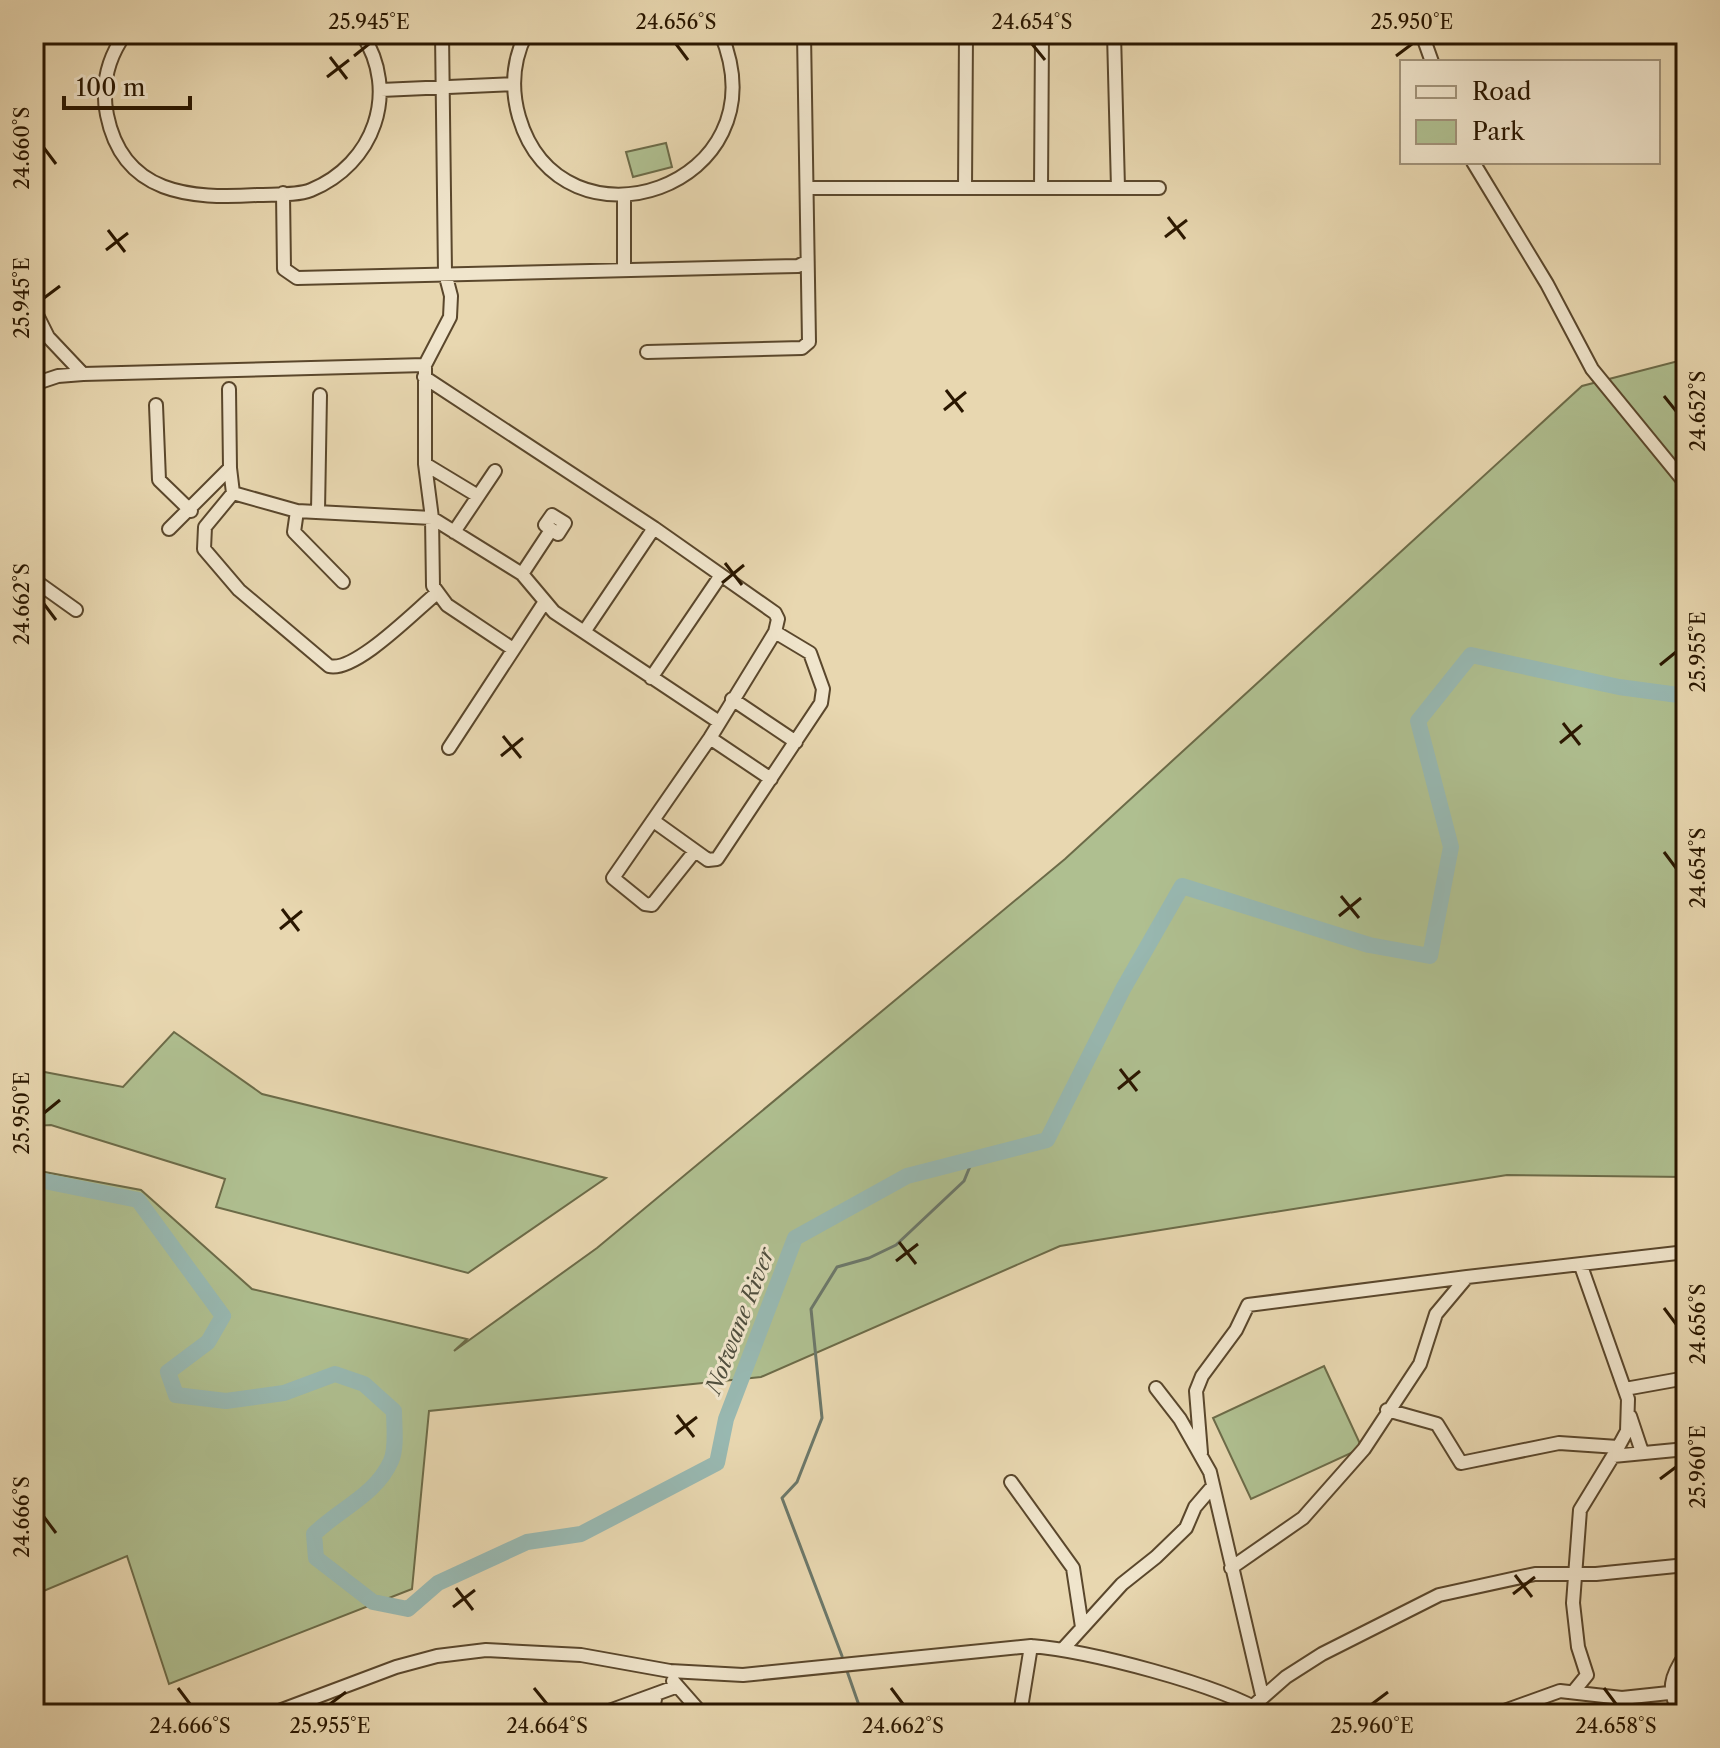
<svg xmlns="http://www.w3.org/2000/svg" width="1720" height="1748" viewBox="0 0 1720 1748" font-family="'Libre Caslon Text',serif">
<rect width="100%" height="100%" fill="#e8d7b0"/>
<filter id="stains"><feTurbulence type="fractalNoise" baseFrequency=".0025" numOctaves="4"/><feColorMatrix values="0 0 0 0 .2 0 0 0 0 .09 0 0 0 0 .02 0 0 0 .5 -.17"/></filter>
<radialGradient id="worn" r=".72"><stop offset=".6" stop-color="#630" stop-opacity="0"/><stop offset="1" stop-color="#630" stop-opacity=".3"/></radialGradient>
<path fill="#afbf90" stroke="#6c6b48" stroke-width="2" d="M666,143l6,24 -39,10 -7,-25z
M1686,359v818l-179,-2 -447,71 -299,131 -332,34 -17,178 -243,95 -42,-128 -93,39v-425l107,20 111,99 215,50 -13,12 143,-103 468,-389 517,-473z
M174,1032l88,62 344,84 -138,95 -252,-66 9,-28 -174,-54 -17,1v-56l89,17z
M1324,1366l38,82 -111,51 -38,-81z"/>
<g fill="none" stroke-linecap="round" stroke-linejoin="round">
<path stroke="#6c786a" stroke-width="3" d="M842,1656l-60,-158 15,-16 25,-64 -11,-109 26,-42 32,-9 27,-13 68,-64 9,-22
M847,1671l15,43"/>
<path stroke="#98b8b1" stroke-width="16" d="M34,1184l10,-3 94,19 85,116 -15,26 -40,30 8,23 50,6 58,-8 51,-19 29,10 30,27c0,14 3,37 -3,50 -15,34 -52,48 -77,73l2,24 57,44 35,7 30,-26 89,-41 54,-8 136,-71 9,-44 69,-181 112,-62 140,-36 76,-151 59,-103 187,59 61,11 21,-109 -33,-126 53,-66 148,32 67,9"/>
<g stroke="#5a472c" stroke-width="16">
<path id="minor" d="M125,34c-17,24 -24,52 -18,81 16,80 84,84 150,80 16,-1 39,1 54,-5 63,-26 89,-98 51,-156
M442,34l3,239 6,23 -1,21 -25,48v99l7,54 1,68 14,19 66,44
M526,34c-13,26 -15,55 -7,83 42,144 266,71 202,-83
M1114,34l4,154
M1422,34l10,28
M381,90l132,-6
M1473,162l74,122 45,85 94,115
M808,188h351
M965,188l1,-154
M1041,188l1,-154
M283,193l1,76 13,9 501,-12 8,-4
M624,196v74
M34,213l3,-179
M34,309l14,28 35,37
M647,352l155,-4 7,-6 -5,-308
M424,377l230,151 121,85 3,6 -3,13 -65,106 -97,140 32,26 7,1 43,-54
M34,384l24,-8 25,-2 342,-9
M156,405l3,75 32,31
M425,464l53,32
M230,468l3,25 64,18 135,7 90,56 32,38 165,110
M233,493l-28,34 -1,22 35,41 90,76c26,7 87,-56 108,-73
M297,511l-3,21 49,50
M318,511l2,-116
M552,515l13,8 -7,11 -13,-9z
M169,529l61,-61 -1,-79
M454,532l41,-61
M522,574l29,-44
M34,580l42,30
M584,632l70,-104
M651,678l70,-103
M732,699l64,43
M710,738l61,41
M449,748l95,-145
M655,822l53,38 9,-1 104,-156 2,-14 -13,-36 -35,-21
M1581,1266l47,133 -1,32 -12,22
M1156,1388l24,31 30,53 52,223
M1625,1389l61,-11
M1387,1410l50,14 24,39 98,-20 59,4
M1630,1416l12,36
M1201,1453l-5,-62 6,-15 34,-46 12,-25 219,-28
M1011,1482l62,86 9,59
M1231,1568l72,-50 61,-69 56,-85 16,-50 31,-37 219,-25
M1063,1649l59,-65 34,-27 30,-29 9,-21 18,-21
M673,1681l29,33
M1574,1691l13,-16 -9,-28 -5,-44 7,-93 33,-54 73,-7
M1253,1706l33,-29 36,-23 117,-59 96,-21h61l90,-9
M271,1714l125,-47 41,-11 49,-6 95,5 89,16 73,4 288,-29c58,5 187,38 235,68
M601,1714l74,-27
M652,1714l4,-20
M1020,1714l11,-68
M1496,1714l64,-23 62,7 47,-5
M1680,1714c-13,-25 -10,-37 6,-60"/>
</g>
<use href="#minor" stroke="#f0e5cc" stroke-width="12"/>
</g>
<path fill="none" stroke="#2a1700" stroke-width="3" d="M676,44l12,16M1032,44l13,16M354,56l15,-12M1396,56l16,-12M330,57l17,22M327,77l22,-17M44,148l12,16M1168,217l17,22M108,230l17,22M1165,237l22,-17M106,250l22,-17M44,298l16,-12M946,390l17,22M1664,396l12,15M944,410l22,-18M725,563l17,22M722,583l22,-18M44,604l12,16M1660,665l16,-13M1563,723l17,22M503,736l18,22M1560,743l22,-18M501,756l22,-18M1664,852l12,16M1341,896l18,22M282,909l17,22M1339,916l22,-18M280,929l22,-18M1120,1069l17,22M1118,1089l22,-18M44,1113l16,-13M899,1242l17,22M896,1261l22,-17M1664,1308l12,16M677,1415l17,22M675,1434l22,-17M1660,1479l16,-12M44,1517l12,16M1515,1575l17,22M456,1588l17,22M1513,1594l22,-17M453,1607l22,-17M178,1688l12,16M534,1688l13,16M891,1688l12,16M1604,1688l12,16M330,1704l16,-12M1372,1704l16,-12"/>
<g text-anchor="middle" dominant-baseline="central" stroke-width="6" stroke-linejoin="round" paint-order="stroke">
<g font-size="22" font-style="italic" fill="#504f3e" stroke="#f0e5cc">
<text transform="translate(740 1321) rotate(-69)">Notwane River</text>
</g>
</g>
<rect width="1720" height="1748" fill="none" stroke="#e8d7b0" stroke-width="88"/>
<rect x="1400" y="60" width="260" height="104" fill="#f0e5cc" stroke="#a1937a" stroke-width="2"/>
<rect x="1416" y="86" width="40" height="12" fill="#f0e5cc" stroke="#a1937a" stroke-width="2"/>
<text x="1472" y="100" font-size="24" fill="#2a1700">Road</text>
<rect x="1416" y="120" width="40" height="24" fill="#afbf90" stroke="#a1937a" stroke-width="2"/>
<text x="1472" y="140" font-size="24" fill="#2a1700">Park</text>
<path d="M64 96v12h126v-12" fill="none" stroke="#2a1700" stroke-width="4"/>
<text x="76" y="96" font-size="24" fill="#2a1700" stroke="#f0e5cc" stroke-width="6" paint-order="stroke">100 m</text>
<rect x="44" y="44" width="1632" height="1660" fill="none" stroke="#2a1700" stroke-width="3"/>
<g font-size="20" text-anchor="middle" fill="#2a1700">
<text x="369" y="29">25.945°E</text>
<text x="676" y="29">24.656°S</text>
<text x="1032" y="29">24.654°S</text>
<text x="1412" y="29">25.950°E</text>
<text transform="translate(22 148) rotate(-90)" y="7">24.660°S</text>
<text transform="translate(22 298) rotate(-90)" y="7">25.945°E</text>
<text transform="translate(1698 411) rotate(-90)" y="7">24.652°S</text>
<text transform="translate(22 604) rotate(-90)" y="7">24.662°S</text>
<text transform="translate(1698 652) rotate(-90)" y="7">25.955°E</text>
<text transform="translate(1698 868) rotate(-90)" y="7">24.654°S</text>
<text transform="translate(22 1113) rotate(-90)" y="7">25.950°E</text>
<text transform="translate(1698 1324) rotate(-90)" y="7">24.656°S</text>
<text transform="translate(1698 1467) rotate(-90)" y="7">25.960°E</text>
<text transform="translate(22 1517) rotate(-90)" y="7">24.666°S</text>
<text x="190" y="1733">24.666°S</text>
<text x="330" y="1733">25.955°E</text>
<text x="547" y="1733">24.664°S</text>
<text x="903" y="1733">24.662°S</text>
<text x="1372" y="1733">25.960°E</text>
<text x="1616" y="1733">24.658°S</text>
</g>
<rect width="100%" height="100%" filter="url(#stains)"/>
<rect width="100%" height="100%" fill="url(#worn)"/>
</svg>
